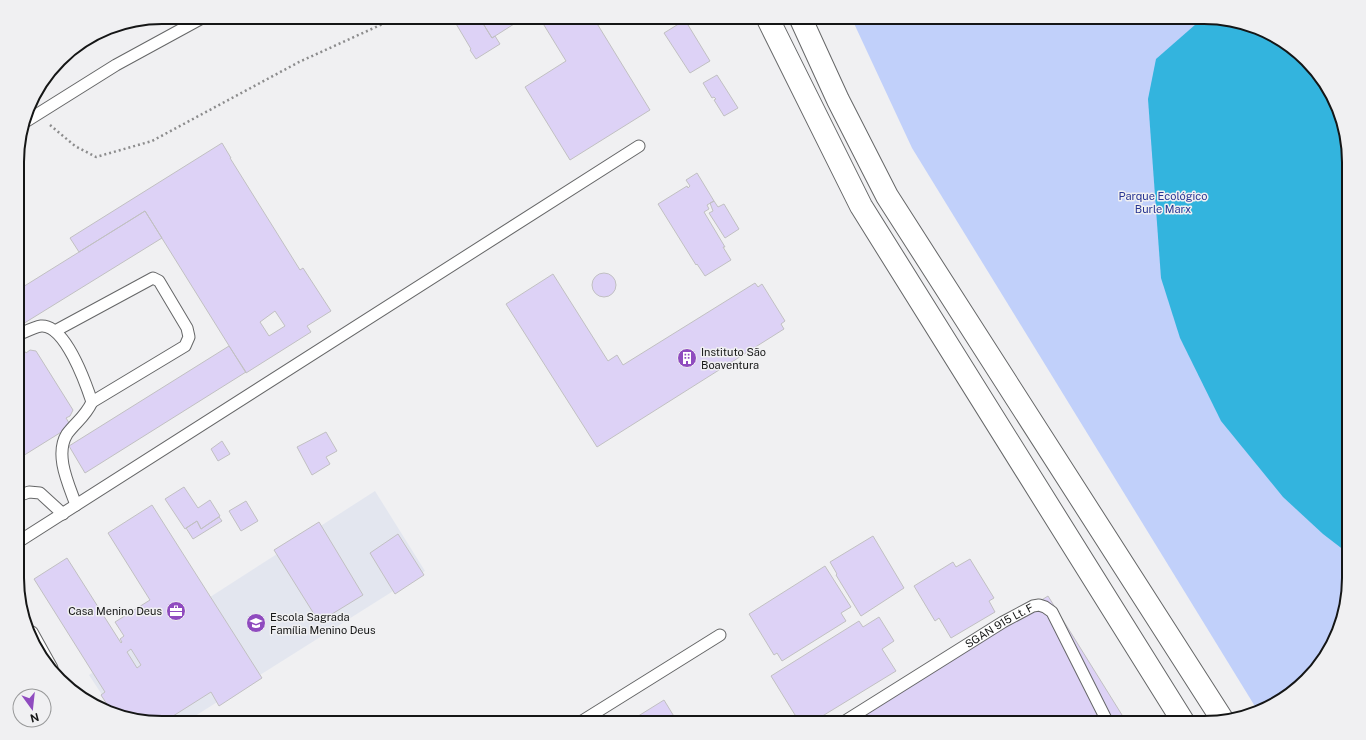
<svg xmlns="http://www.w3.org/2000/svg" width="1366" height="740" viewBox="0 0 1366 740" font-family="'Public Sans',sans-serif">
<rect width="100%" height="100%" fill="#f0f0f2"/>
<path fill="#e3e6ef" d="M375,491l50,80 -241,152h-22l-50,-13 -23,-35z"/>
<path fill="#c1d0fa" d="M851,17h353l72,19 49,46 24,71v434l-19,63 -46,49 -28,9 -344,-560z"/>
<path fill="#33b4de" d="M1204,17l72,19 49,46 24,71v401l-26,-20 -40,-37 -62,-76 -41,-83 -19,-60 -13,-179 8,-40z"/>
<path fill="#ddd2f6" stroke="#c1c0c2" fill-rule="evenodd" d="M452,17h27l13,21 3,-2 5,8 -24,15 -6,-9 1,-1z
M479,17h46l-33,21z
M539,17h54l57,93 -80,50 -45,-73 41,-26z
M685,20l25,41 -20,12 -26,-40z
M717,75l21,33 -14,8 -10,-16 2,-1 -2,-2 -2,1 -9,-15z
M222,143l9,15h-1l70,112 3,-2 28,43 -24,15 4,6 -65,41 -101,-162 -66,41 -9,-14zM275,311l10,15 -16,10 -9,-14z
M697,173l17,28 -7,4 2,4 -5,3 21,35h-2l8,13 -26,16 -8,-12 -1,1 -38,-61 29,-18 1,2 2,-2 -4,-6z
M714,201l4,6 6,-3 15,25 -14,9 -16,-25 4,-2 -3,-8z
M145,211l17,27 -144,89v-37z
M592 285a12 12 0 1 1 24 0a12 12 0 1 1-24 0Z
M553,274l55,87 9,-6 6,10 132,-82 3,4 4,-3 23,37 -4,3 3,5 -187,118 -91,-143z
M20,345l6,8 4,-3 6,1 37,59 -3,6 -4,2 5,8 -53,33v-113z
M229,346l17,26 -161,101 -16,-27z
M326,432l11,19 -11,6 4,7 -18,11 -15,-28z
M222,441l8,13 -12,7 -7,-12z
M184,487l14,21 12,-8 10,16 -19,13 -4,-8 -12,8 -20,-30z
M246,501l12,20 -17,10 -12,-20z
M152,505l110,173 -43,28 -8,-14 -49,31 -52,-14 -9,-14 4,-3 -71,-113 33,-21 54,85 1,-1 -2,-3 4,-3 -9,-14 35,-22 -42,-67zM131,649l10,16 -4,3 -10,-16z
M219,517l3,4 -29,18 -7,-11 11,-7 4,8z
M319,522l44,73 -44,27 -45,-72z
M398,534l26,41 -29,19 -25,-41z
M873,536l31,52 -43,28 -25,-41 1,-1 -7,-12z
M970,559l24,39 -5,3 6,11 -44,26 -12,-20 -4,3 -21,-35 39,-24 3,5z
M825,566l26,41 -10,6 5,8 -64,40 -5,-8 -3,2 -25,-41z
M1048,596l79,127h-281l77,-49z
M879,617l15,24 -12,8 14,22 -85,52h-11l-29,-47 88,-55 4,6z
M664,700l14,23h-51z"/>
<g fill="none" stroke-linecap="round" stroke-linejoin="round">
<g stroke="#666768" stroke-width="13">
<g id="lane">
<path d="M25,122l91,-57 88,-48"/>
<path d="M55,331l98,-53 6,3 28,47 2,9 -4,9 -93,56"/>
<path d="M18,335c7,-3 16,-8 23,-9 24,-2 45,58 51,76 -7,15 -16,20 -25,32 -13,21 2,51 9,71"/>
<path d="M18,496l11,-4 11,1 23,21"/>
<path d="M18,542l621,-396"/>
<path d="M32,632l20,36"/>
<path d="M579,723l141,-88"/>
<path id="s1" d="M842,723l161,-101 30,-16 6,-1 6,2 7,5 56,111"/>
</g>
</g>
<g stroke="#666768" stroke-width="24">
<path id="secondary" d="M767,17l94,189 323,517
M800,17l38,83 49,96 335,523"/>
</g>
<path stroke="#8c8c8d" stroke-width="2.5" stroke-dasharray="2 3" stroke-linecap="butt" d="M50,125l25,21 21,11 56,-16 147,-79 99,-45"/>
<use href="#lane" stroke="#fff" stroke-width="11"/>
<use href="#secondary" stroke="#fff" stroke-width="22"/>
</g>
<defs>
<g id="building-disc" transform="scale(1)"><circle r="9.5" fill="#8f4bbf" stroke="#f0f0f2"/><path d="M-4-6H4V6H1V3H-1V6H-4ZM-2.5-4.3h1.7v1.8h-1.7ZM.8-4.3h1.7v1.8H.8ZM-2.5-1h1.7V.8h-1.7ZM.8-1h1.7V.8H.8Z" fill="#fff"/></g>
<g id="office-disc" transform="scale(1)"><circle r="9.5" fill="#8f4bbf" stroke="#f0f0f2"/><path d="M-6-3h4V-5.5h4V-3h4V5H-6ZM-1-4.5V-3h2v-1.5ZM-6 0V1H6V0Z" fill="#fff"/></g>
<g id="school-disc" transform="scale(1)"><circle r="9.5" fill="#8f4bbf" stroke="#f0f0f2"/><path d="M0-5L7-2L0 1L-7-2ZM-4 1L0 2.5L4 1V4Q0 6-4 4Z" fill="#fff"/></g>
</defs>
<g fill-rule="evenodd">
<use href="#building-disc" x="687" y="358"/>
<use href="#office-disc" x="176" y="611"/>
<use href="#school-disc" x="256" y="623"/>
</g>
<g text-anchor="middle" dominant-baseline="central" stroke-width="3" stroke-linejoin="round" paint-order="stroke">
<g font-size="11" fill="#283693" stroke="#f0f0f2">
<text x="1163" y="196">Parque Ecológico<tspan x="1163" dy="13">Burle Marx</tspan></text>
</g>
<g font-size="11" fill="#151616" stroke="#f0f0f2" text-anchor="start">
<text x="701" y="352">Instituto São<tspan x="701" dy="13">Boaventura</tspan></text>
<text x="162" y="611" text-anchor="end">Casa Menino Deus</text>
<text x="270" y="617">Escola Sagrada<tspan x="270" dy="13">Família Menino Deus</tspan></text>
</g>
<g font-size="11" fill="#151616" stroke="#f0f0f2">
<text stroke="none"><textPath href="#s1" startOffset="185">SGAN 915 Lt. F</textPath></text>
</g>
</g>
<path d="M0 0H1366V740H0ZM162 24H1204A138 138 0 0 1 1342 162V578A138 138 0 0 1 1204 716H162A138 138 0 0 1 24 578V162A138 138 0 0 1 162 24Z" fill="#f0f0f2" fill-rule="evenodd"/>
<path fill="none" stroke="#151616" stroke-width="2" d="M162 24H1204A138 138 0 0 1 1342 162V578A138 138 0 0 1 1204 716H162A138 138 0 0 1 24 578V162A138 138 0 0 1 162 24Z"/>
<g transform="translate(32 708) rotate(165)"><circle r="19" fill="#f0f0f2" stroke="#98999a"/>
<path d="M0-3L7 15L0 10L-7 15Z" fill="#8f4bbf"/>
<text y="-6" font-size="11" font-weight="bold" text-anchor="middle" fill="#151616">N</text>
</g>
</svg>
